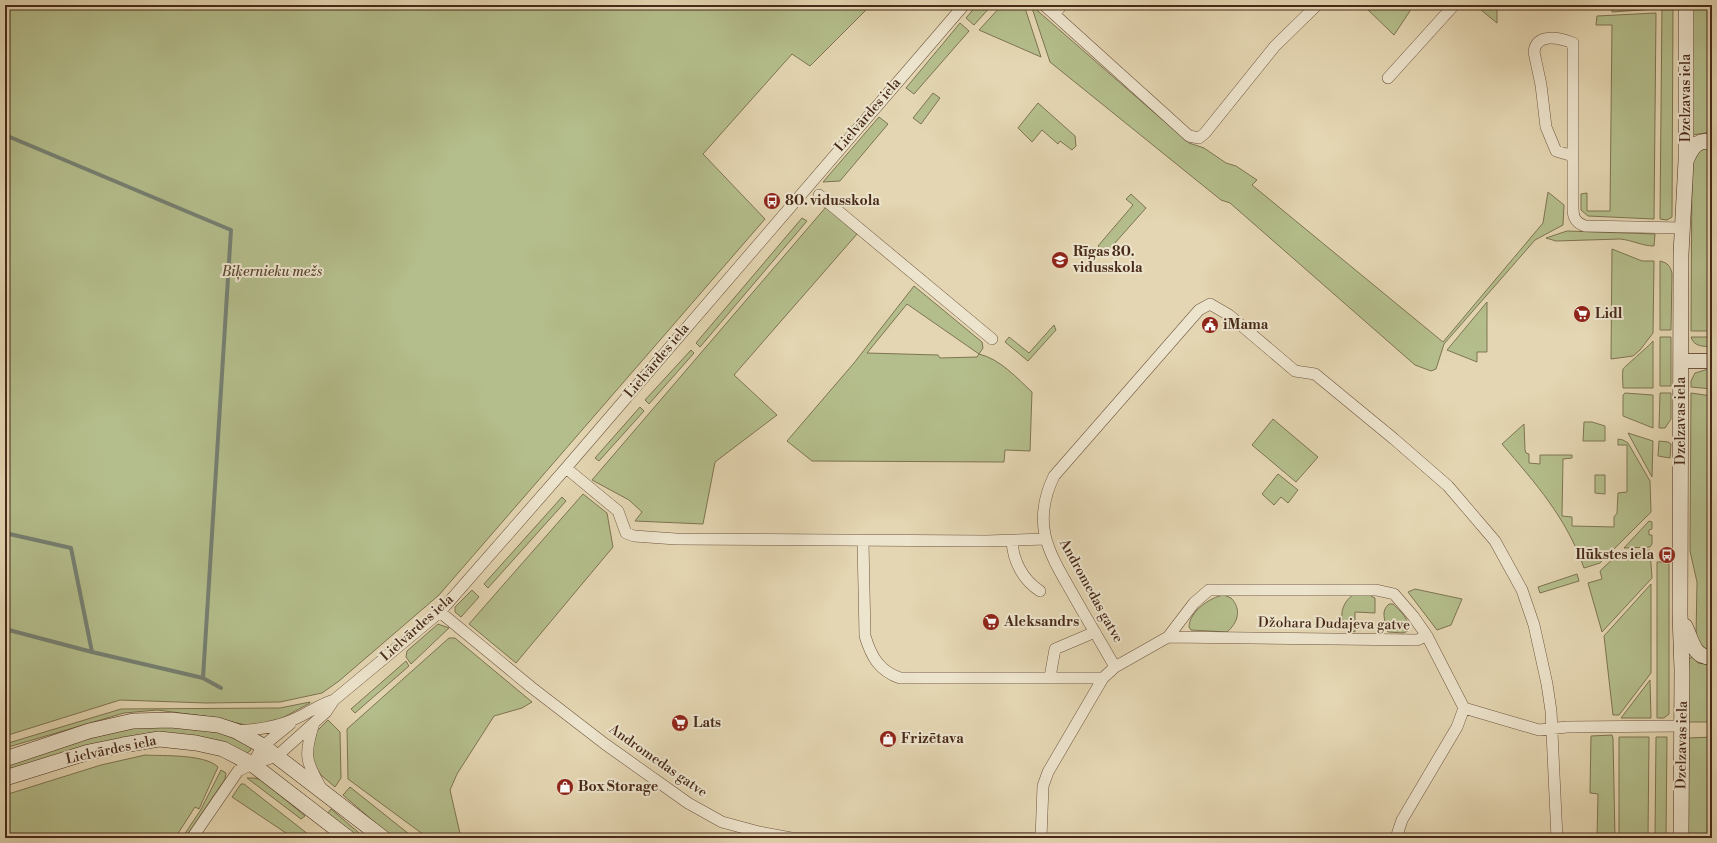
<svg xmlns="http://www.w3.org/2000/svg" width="1717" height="843" viewBox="0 0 1717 843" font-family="'Libre Bodoni',serif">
<rect width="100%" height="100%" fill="#e4d6b2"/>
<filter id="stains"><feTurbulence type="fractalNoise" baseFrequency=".005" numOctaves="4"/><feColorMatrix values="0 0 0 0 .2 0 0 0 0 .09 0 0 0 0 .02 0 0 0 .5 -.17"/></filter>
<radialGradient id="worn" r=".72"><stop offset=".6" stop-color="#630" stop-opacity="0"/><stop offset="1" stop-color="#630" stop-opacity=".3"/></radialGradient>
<path fill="#b4be8c" stroke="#7e7452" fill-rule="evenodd" d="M5,5h866l-61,61 -18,-12 -89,100 62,65 -326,376 -100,86 -17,12 -42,9 -74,1 -86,-3 -115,36z
M977,5h15l-18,20 -8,-7z
M1002,5h22l17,52 -62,-27z
M1031,5l158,138 15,5 22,15 10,3 21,14 -5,5 191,157 100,-119 5,-31 16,13 -1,20 -28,15 -91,104 -8,25 -5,2 -16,-6 -185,-162 -9,-3 -171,-138z
M1363,5h43l4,6 -16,24z
M1475,5h22v18z
M1612,5h44v4l-44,3z
M1662,5h11l-1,212 -5,3 -7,-1z
M1693,5h19v127l-20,3z
M1656,13l-2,206 -66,-3 -7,-6v-16l6,-1v18h23l2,-186h-16l1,-9z
M960,23l9,8 -55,63 -8,-6z
M933,93l7,5 -19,26 -8,-6z
M1038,103l37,33 1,10 -4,4 -12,-9 -2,3 -16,-14 -10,12 -14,-14z
M879,117l9,7 -48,57 -17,1z
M1701,147l11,1v183h-21l1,-172z
M1131,194l15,14 -40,45 -8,-7 35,-41 -7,-6z
M826,207l31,27 -123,141 43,40 -62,47 -12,62 -68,-3 7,-9 -13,-12 -37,-20z
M802,218l5,3 -107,126 -4,-4z
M1567,231l88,3 -1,12c-12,0 -22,-6 -34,-7l-64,2 -10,-3z
M1612,249l30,12h12l-1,72 -13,17 -7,6 -22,3z
M1660,261c8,2 10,5 12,12l-1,57h-11z
M914,286l68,56 1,6 -4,6c21,5 38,24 53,38l-2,59 -25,-1 -1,12 -192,-1 -25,-20 67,-78zM907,304l72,50 -2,3 -37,1 -2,-3 -71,-2z
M1487,302v50h-10v10l-30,-12z
M1054,325l2,5 -28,31 -23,-19 4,-5 20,16z
M1660,337h11v49h-11z
M1691,337h21v10c-9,-1 -18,0 -21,-10z
M1653,341v47h-30c0,-5 -1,-13 0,-19 1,-2 25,-22 30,-28z
M691,350l3,3 -45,51 -4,-4z
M1712,368v21l-21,-2v-6l4,-8z
M1625,393l28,2v33l-30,-12v-21z
M1660,393h11v26l-6,9h-6z
M1691,393l21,3v254l-12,-2 -4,-11 1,-55 -7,-31z
M640,407l4,4 -45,50 -4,-3z
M1273,419l45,38 -22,25 -44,-37z
M1584,422h8l13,4v15h-22z
M1524,424l1,26 1,3 3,1v9l11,1v-9h32v3l-9,1 -1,57 10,1v9l42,1v-10l3,-4 1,-20 9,-1v-47h-9v-6l5,1 5,3 22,38 1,31 -51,51 -16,5c-18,-51 -48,-84 -82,-124z
M1628,433l25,8 -1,36z
M1659,441l9,1 3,2 -1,14 -12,-2z
M1278,474l20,16 -10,13 -7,-6 -7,8 -12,-11z
M1595,475h10v19l-10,-1z
M583,494l24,19 6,34 -97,116 -47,-39z
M562,497l4,4 -78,87 -4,-4z
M1649,521l3,1v7l-3,1v5h3v9l-2,3 -26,1z
M1650,550l2,28 -50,54 -14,-49 14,-4 -2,-8 19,-18z
M1657,562h12v152l-5,4h-7z
M1577,574l2,7 -39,12 -2,-6z
M1651,584v89l-32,42h-6l-9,-79z
M1415,589l47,10 -11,26 -14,5 -29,-38z
M472,590l7,7 -18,20 -6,-5v-5z
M1355,594l14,1 6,3v15l-20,-1v20c-20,-5 -15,-31 0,-38z
M1224,595l7,3c11,11 7,25 -4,34l-36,-2 -2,-3c0,-15 21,-30 35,-32z
M1389,604h4c7,7 18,16 15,27l-5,2 -15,-1 -3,-4c1,-10 -5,-16 4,-24z
M438,624l11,4 -38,36 -5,-7 1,-6z
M449,638h6l77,64 -10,6 -28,8 -37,58 -7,16 11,48h-33l-80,-59 -1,-50z
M1692,657l6,6 14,2v57h-24l-1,-62z
M406,661l3,5 -54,47 -4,-4z
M1650,680l1,38h-30z
M310,702v1l-35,19 -24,4 -47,-10 -47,-6 -33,3 -119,35v-4l116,-35 159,-1z
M328,720l12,12 1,46 -6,9 -14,-12 -7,-11 -3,-11 6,-22z
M141,726h31l50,7 29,13v4l-4,3 -75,-18 -167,36v-7l74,-23z
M1612,735l1,3 2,100h-18l1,-44 -8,-1 1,-57z
M1619,737h30l-1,101h-29z
M1656,737h11l-1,101h-11z
M1712,737v101h-24l1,-100z
M145,755c18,1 60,-1 73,12l-19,42 -4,-2 -20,31h-170v-43l96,-30z
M221,770l5,3 -1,6 -40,59h-3l18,-27z
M247,778h7l8,2 43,36 -4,3z
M241,784h3l69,54h-26l2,-3 -57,-38z
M350,787l64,51h-21l-50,-43z
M331,809l34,29h-7l-31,-24z"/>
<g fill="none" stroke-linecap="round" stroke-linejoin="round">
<path stroke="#768072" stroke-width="4" d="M5,135l226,95 -28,448
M5,533l66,15 21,104
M5,629l87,23 111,26 18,10"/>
<g stroke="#6f553f" stroke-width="12">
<path id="minor" d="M1044,5l145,131 10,2 6,-5 70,-87 42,-41
M1054,14l8,-9
M1388,78l66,-73
M1573,156l-17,-5 -10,-24 -5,-42 -7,-33c2,-20 26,-14 39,-9v166c0,9 3,14 12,17l98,2
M819,195l173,144
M566,468l52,43 8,22 8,3 42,3 310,2 59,-2
M863,541l2,95c6,20 14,35 35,42h203
M1012,541c1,20 11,39 28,50
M440,612l91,75 74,57 83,59 34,19 37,10 32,6h250
M1168,637l26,-34 15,-13h167l18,4 19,22 14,20 37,72 -7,19 -55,93 -6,18
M1115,667l53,-30 249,3 10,-4
M1050,677l5,-28 40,-17
M1464,708l75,22 28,-3 115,-1
M314,723c-10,31 -9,37 7,65
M236,731c21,-1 42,-4 61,-13 13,-6 23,-14 37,-18
M252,764l11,-18 27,-22
M192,838l46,-67 14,-7 25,-8 49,-44 8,-12 106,-88 126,-144 398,-463
M1041,838l2,-52 5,-14 55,-94 12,-11c-13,-23 -27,-46 -40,-69 -25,-44 -45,-72 -21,-122l145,-166 11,-6 19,11 66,56 20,3 79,65 54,47 47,55 27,49 12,35 13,59 4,27 6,127"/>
</g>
<g stroke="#6f553f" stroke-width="16">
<path id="tertiary" d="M1681,361h31"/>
</g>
<g stroke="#482a19" stroke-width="16">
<path id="secondary" d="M1686,161c5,-12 11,-23 26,-19
M1685,626c7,14 8,32 27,31
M5,759l84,-28 44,-10 38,-1 47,5 18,6 27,15 120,92
M5,778l84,-26 34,-7 36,-6 37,4 27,6 29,15 96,74
M1681,838l1,-168 -2,-56 1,-360 5,-93v-156"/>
</g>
<use href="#minor" stroke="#ede4cd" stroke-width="11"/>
<use href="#tertiary" stroke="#ede4cd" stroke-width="14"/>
<use href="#secondary" stroke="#ede4cd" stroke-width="15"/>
</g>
<defs>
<g id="bus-disc" transform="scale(0.9)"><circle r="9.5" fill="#8f2418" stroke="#ede4cd"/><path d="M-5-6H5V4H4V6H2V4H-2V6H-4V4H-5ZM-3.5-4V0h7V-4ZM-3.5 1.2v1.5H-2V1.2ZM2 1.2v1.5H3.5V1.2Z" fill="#fff"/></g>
<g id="school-disc" transform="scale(0.9)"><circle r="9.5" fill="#8f2418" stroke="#ede4cd"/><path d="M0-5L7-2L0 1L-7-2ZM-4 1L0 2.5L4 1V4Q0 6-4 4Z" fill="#fff"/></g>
<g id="supermarket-disc" transform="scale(0.9)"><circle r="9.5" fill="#8f2418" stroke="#ede4cd"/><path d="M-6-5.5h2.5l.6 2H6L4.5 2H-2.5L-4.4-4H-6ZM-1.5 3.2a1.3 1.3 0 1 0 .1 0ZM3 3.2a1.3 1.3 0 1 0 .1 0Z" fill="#fff"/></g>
<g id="civic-disc" transform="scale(0.9)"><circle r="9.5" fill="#8f2418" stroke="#ede4cd"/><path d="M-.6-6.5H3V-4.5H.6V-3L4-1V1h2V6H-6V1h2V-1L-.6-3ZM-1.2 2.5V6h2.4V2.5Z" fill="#fff"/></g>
<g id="shop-disc" transform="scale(0.9)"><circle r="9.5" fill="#8f2418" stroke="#ede4cd"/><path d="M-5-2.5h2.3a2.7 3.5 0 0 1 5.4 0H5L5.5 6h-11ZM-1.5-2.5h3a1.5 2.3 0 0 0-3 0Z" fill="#fff"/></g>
</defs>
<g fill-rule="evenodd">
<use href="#bus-disc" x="772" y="201"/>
<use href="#school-disc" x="1060" y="260"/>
<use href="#supermarket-disc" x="1582" y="314"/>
<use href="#civic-disc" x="1210" y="325"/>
<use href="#bus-disc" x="1667" y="555"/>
<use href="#supermarket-disc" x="991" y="622"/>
<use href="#supermarket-disc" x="680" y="723"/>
<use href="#shop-disc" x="888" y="739"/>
<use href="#shop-disc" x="565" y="787"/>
</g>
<g text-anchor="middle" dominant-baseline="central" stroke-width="4" stroke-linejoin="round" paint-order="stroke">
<g font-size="14" fill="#482a19" stroke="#ede4cd">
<text transform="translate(1686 98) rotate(-90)">Dzelzavas iela</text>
<text transform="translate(868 115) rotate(-49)">Lielvārdes iela</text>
<text transform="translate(657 361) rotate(-50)">Lielvārdes iela</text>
<text transform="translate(1681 421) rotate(-90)">Dzelzavas iela</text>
<text transform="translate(1091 591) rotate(61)">Andromedas gatve</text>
<text transform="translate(1334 624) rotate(1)">Džohara Dudajeva gatve</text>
<text transform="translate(417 628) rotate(-42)">Lielvārdes iela</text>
<text transform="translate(1682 745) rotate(-89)">Dzelzavas iela</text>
<text transform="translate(111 750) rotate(-12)">Lielvārdes iela</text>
<text transform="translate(658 761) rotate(35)">Andromedas gatve</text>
</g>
<g font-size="14" font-weight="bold" fill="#482a19" stroke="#ede4cd" text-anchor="start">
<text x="785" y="201">80. vidusskola</text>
<text x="1073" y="252">Rīgas 80.<tspan x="1073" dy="16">vidusskola</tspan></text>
<text x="1595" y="314">Lidl</text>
<text x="1223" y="325">iMama</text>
<text x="1654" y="555" text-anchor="end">Ilūkstes iela</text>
<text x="1004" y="622">Aleksandrs</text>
<text x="693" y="723">Lats</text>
<text x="901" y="739">Frizētava</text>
<text x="578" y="787">Box Storage</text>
</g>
<g font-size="14" font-style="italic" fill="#5e4830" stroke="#ede4cd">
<text x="272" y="272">Biķernieku mežs</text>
</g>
</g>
<rect width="1717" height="843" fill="none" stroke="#e4d6b2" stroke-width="20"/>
<rect x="6" y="6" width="1705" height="831" fill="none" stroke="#482a19" stroke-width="2"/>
<rect x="10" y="10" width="1697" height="823" fill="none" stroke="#482a19"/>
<rect width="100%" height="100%" filter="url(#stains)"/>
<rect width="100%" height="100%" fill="url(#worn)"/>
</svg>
